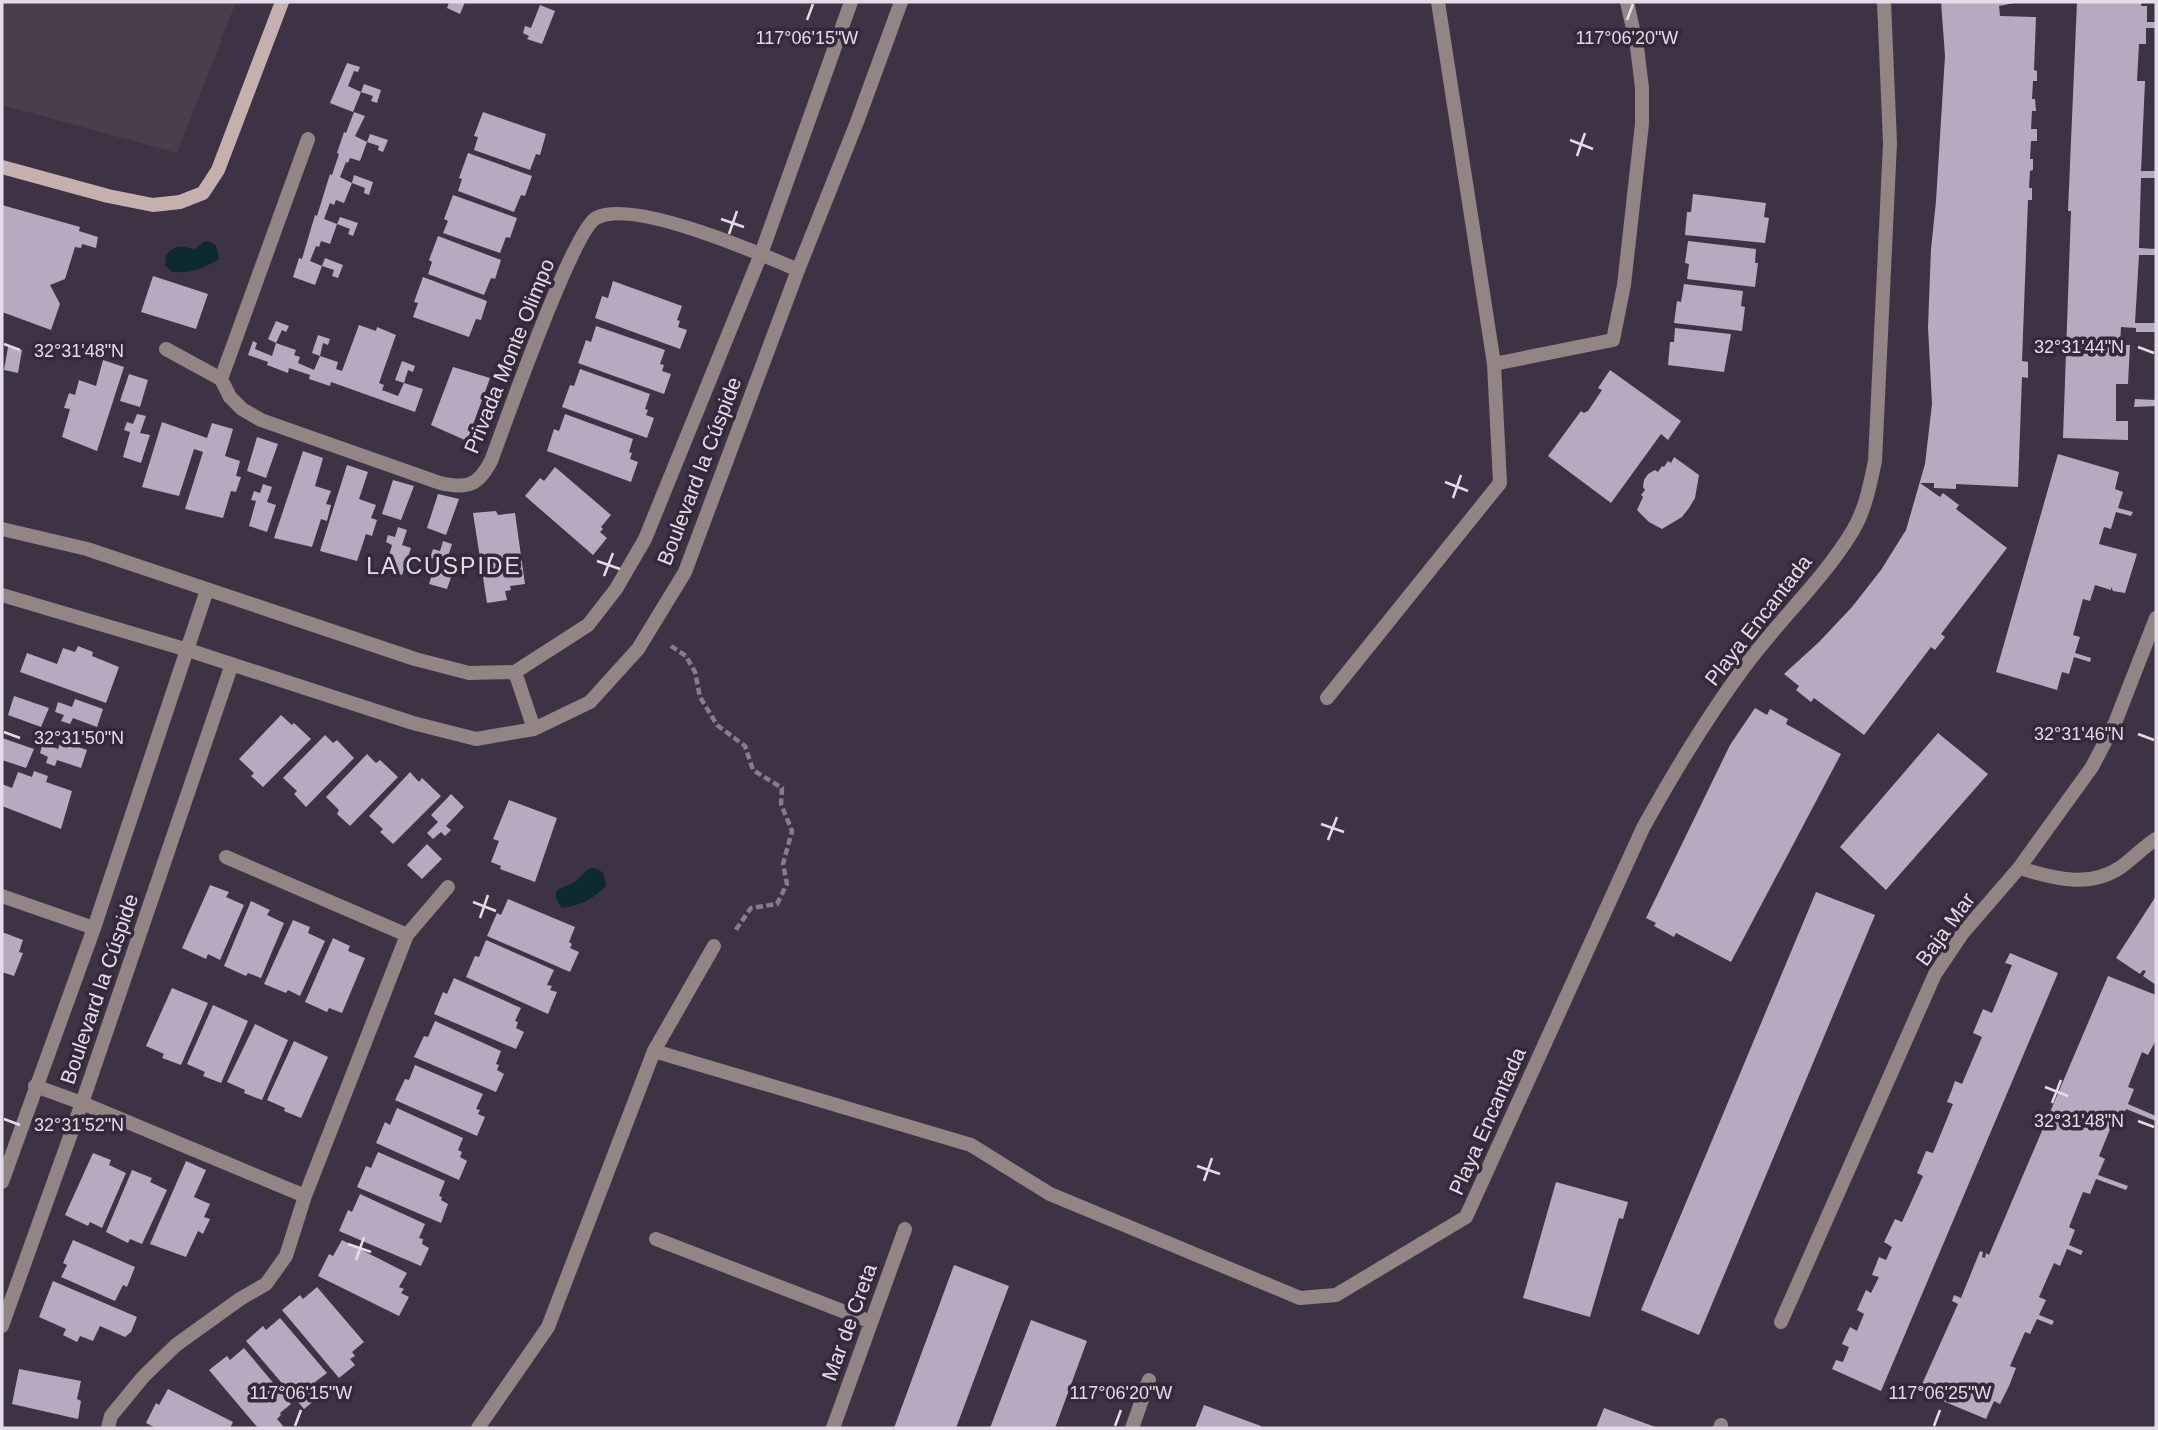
<svg xmlns="http://www.w3.org/2000/svg" width="2158" height="1430" viewBox="0 0 2158 1430" font-family="Arial,sans-serif">
<rect width="100%" height="100%" fill="#3e3345"/>
<path fill="#4b3d4c" d="M2,2h234l-59,151 -175,-48z"/>
<path fill="#0d2b2e" d="M205,241c12,2 13,7 14,18 -15,10 -29,14 -47,13l-7,-7 1,-10c9,-11 16,-9 29,-6z
M590,868l8,1 6,5 2,12c-13,13 -26,20 -44,22 -17,-22 4,-18 15,-28 5,-4 7,-8 13,-12z"/>
<path fill="#b7a9c0" d="M449,2h16l-5,12 -13,-6z
M1941,2h78l-20,4 1,10 36,1 -2,53 3,1v10h-4l-1,18h3l1,12h-4l-1,18h6v12h-6l-1,18h3v11l-3,1 -1,17h3v12h-4l-6,161 6,1v16l-6,-1 -4,110 -62,-3v5l-22,-1v-5h-14l20,14 3,-4 16,12 -3,4 51,39 -66,86 4,3 -10,13 -4,-3 -67,88 -50,-37 -3,4 -15,-12 3,-4 -15,-12 35,-32 33,-35 29,-37 25,-40 19,-66 7,-60 -4,-77 3,-78 5,-48 9,-145z
M2077,2h65l-1,4h6v16h9v6h-10v16h-7l-2,37h8l-4,90h15v7h-15l-2,70 17,1v6h-17l-4,68h21v9h-20v-4l-15,-1 -1,18h10l-2,39h-12v37h12v19l-65,-2 8,-227h-3z
M540,5l15,6 -13,33 -15,-5 2,-3 -6,-3 2,-7 6,2z
M347,63l13,4 -2,5 -4,-1 -6,15 13,6 -8,20 -23,-9z
M364,84l17,6 -4,13 -6,-2 2,-5 -12,-4z
M354,112l11,4 -10,20 12,6 -7,19 -10,-3 -2,5 -2,-1 -6,15 12,6 -8,20 -8,-3 -2,5 -4,-2 -6,16 13,5 -7,20 -9,-3 -2,6 -3,-1 -6,15 12,5 3,-8 18,7 -5,13 -6,-2 2,-6 -12,-4 -7,19 -22,-8 6,-19 3,1 13,-44 2,1 13,-42 2,1 7,-21 -2,-1 7,-21 2,1z
M483,112l63,22 -6,21 -4,-1 -6,16 -56,-20 4,-13 -4,-1z
M370,134l18,6 -5,12 -5,-2 1,-4 -12,-4z
M468,153l64,23 -7,20 -4,-1 -7,17 -56,-21 4,-12 -3,-1z
M354,175l19,7 -4,13 -5,-2 1,-5 -13,-5z
M1693,194l73,9 -2,14 5,1 -4,25 -80,-8 2,-23h4z
M453,195l64,23 -7,20 -4,-1 -6,16 -57,-20 5,-12 -4,-2z
M2,205l78,22 -1,4 19,6 -2,11 -14,-4 -1,4 -6,-1 -10,32 -15,6 10,19 -9,26 -49,-18z
M340,217l18,6 -5,13 -5,-2 2,-5 -13,-5z
M438,236l63,24 -6,19 -4,-1 -7,17 -56,-21 4,-12 -3,-2z
M1688,241l68,8 -1,14h3l-3,24 -68,-8 2,-15 -4,-1z
M153,276l55,18 -12,35 -55,-17z
M423,277l64,24 -6,19 -5,-1 -7,18 -56,-20 5,-14 -4,-1z
M613,281l69,25 -5,14 3,1 -2,6 9,3 -7,19 -85,-31 7,-22 6,2z
M1684,284l59,7 -2,15 4,1 -3,24 -68,-8 3,-22 4,1z
M276,321l13,5 -3,6 -4,-2 -6,13 -8,-4z
M359,325l17,6 1,-4 19,8 -17,48 5,2 -2,5 16,6 6,-13 19,6 -8,23 -84,-30 -1,4 -21,-7 1,-4 -21,-7 -1,5 -21,-8 1,-3 -20,-7 5,-14 4,2 -2,6 17,7 4,-13 20,7 -2,5 6,2 -2,6 16,7 6,-14 18,6 -2,7 6,2z
M596,326l69,24 -5,14 4,1 -2,6 9,3 -7,20 -86,-31 8,-23 5,2z
M1675,328l56,6 -7,38 -56,-7 2,-23h4z
M318,335l12,4 -2,6 -5,-2 -3,13 -8,-3z
M8,347l14,3 -4,23 -14,-3z
M103,360l21,7 -27,84 -35,-14 8,-28 -6,-1 5,-15 6,2 4,-15 17,6z
M402,361l13,5 -2,6 -5,-2 -4,13 -9,-3z
M453,367l37,11 -23,63 -36,-16z
M580,369l70,25 -5,15 3,1 -2,5 8,3 -7,20 -85,-31 8,-22 4,1z
M1610,370l71,51 -13,19 -7,-6 -50,69 -63,-47 33,-45 3,2 4,-2 14,-21 -4,-2z
M129,374l19,6 -8,27 -20,-6z
M2135,399l21,1v6l-22,1z
M137,414l9,2 -6,17 10,2 -9,28 -18,-6 7,-25 -6,-2 3,-8 6,2z
M565,414l68,25 -4,13 3,1 -2,6 8,3 -7,20 -84,-31 7,-22 5,2z
M162,422l45,16 5,-15 21,6 -8,27 15,5 -4,15 5,1 -5,15 -5,-1 -8,27 -38,-9 18,-57 -9,-3 -15,47 -37,-9z
M257,437l21,7 -12,34 -19,-7z
M303,451l20,7 -8,28 16,5 -5,13 5,1 -4,16 -6,-2 -9,28 -38,-9z
M2058,454l61,18 -4,17 8,3 -5,16 15,4 -2,4 -15,-4 -5,17 -7,-2 -5,17 38,10 -12,39 -12,-2 -2,-4v3l-16,-5 -5,16 -7,-2 -10,36 7,2 -5,16 16,5 -1,4 -16,-5 -5,17 -7,-2 -5,18 -61,-18z
M1674,457l25,18 -4,23 -6,10 -7,9 -20,12 -13,-7 -12,-12 6,-13 -2,-2 4,-5 -2,-3 1,-7 4,-6 7,-4 3,2 4,-6 2,1 4,-6 3,2z
M347,465l21,7 -9,27 17,6 -5,13 6,2 -5,16 -6,-2 -9,27 -37,-10z
M555,467l56,48 -10,12 2,2 -3,3 7,6 -14,17 -68,-59 15,-18 4,3z
M393,480l21,6 -13,34 -19,-6z
M263,484l9,3 -5,15 9,3 -9,27 -18,-6 7,-25 -5,-1 3,-9 6,2z
M438,494l21,5 -13,36 -19,-7z
M496,511l2,4 17,-2 10,71 -15,2 1,4 -6,1 2,9 -20,3 -14,-90z
M398,527l9,3 -5,15 9,3 -9,27 -17,-5 7,-25 -6,-3 2,-7 7,2z
M443,541l9,3 -5,16 9,3 -9,26 -18,-5 8,-25 -7,-1 3,-9 7,2z
M78,646l15,6 -1,4 27,11 -13,36 -86,-31 7,-19 30,11 6,-16 12,4z
M14,696l35,12 -8,19 -33,-12z
M75,699l28,10 -6,18 -24,-9 -3,6 -9,-3 3,-6 -9,-3 3,-10 14,5z
M1755,708l12,7 3,-6 18,10 -2,5 55,30 -110,208 -55,-29 -2,4 -20,-11 2,-3 -10,-5 84,-173z
M281,715l11,10 2,-2 17,16 -48,48 -12,-11 3,-3 -15,-14z
M1938,733l50,41 -102,116 -46,-43z
M325,735l8,8 4,-3 17,18 -48,49 -12,-13 3,-3 -14,-13z
M2,738l32,11 -8,19 -24,-8z
M61,741l26,9 -6,18 -24,-8 -2,6 -9,-3 2,-6 -8,-4 3,-10 15,6z
M367,754l9,9 4,-3 18,17 -48,49 -13,-12 2,-4 -13,-13z
M34,771l14,5 -2,6 26,9 -11,38 -59,-23v-22l10,4 6,-16 14,5z
M410,772l9,10 3,-4 19,18 -48,48 -13,-12 3,-3 -14,-13z
M451,794l13,13 -18,19 5,4 -6,6 -4,-4 -8,7 -6,-6 11,-11 -7,-7z
M509,800l48,18 -22,64 -35,-13 1,-3 -10,-4 8,-21 -6,-2z
M427,844l15,15 -20,20 -15,-14z
M210,885l19,7 -3,5 18,8 -24,55 -12,-6 -2,5 -24,-11z
M1816,892l59,23 -176,420 -58,-25z
M2156,896v89l-13,-9 3,-5 -3,-1 -3,4 -24,-16z
M508,899l67,28 -6,15 3,2 -2,4 9,4 -9,20 -83,-36 10,-23 4,2z
M251,901l19,9 -3,5 17,8 -23,55 -13,-5 -2,3 -22,-10z
M293,920l17,7 -2,6 17,8 -25,55 -12,-6 -2,3 -22,-9z
M2,932l21,8 -4,12 4,1 -9,23 -12,-4z
M333,938l17,8 -2,5 17,7 -23,55 -13,-5 -2,4 -22,-10z
M486,940l68,30 -7,15 5,1 -2,4 7,2 -9,22 -82,-37 9,-21 4,1z
M2010,953l48,20 -177,418 -49,-22 4,-9 7,2 6,-15 -7,-3 4,-9 4,-8 7,4 7,-17 -7,-4 9,-20 5,3 8,-16 -7,-2 7,-18 7,3 6,-13 -8,-5 11,-23 7,3 21,-46 -6,-3 9,-22 7,2 20,-49 -6,-2 4,-10 4,-11 7,3 20,-47 -9,-4 10,-24 9,4 20,-48 -7,-2z
M2108,976l48,19v45l-8,15 -6,-3 -14,35 6,2 -6,15 28,12v5l-30,-12 -6,15 -7,-2 -14,34 6,3 -7,16 30,11 -2,4 -30,-11 -6,15 -7,-2 -14,35 6,3 -6,15 14,6 -2,4 -14,-6 -7,17 -6,-3 -15,34 7,3 -7,15 15,6 -2,4 -15,-6 -7,15 -5,-2 -15,34 6,2 -7,18 -9,18 -6,-3 -8,18 -67,-28 39,-87 -6,-3 2,-6 7,3 19,-47 3,1 -1,5 3,1 1,-5 3,2z
M454,978l67,30 -6,13 3,1 -2,6 8,4 -8,17 -82,-35 9,-22 4,2z
M172,988l36,15 -27,62 -19,-7 2,-4 -18,-8z
M213,1005l35,16 -27,62 -18,-7 2,-4 -18,-8z
M435,1021l66,30 -5,13 3,1 -2,5 7,4 -8,18 -82,-35 10,-21 4,1z
M255,1024l33,16 -26,60 -18,-7 1,-3 -18,-8z
M294,1041l34,16 -27,61 -17,-7 1,-3 -18,-8z
M415,1065l68,29 -7,15 4,1 -2,4 7,3 -8,19 -82,-36 10,-21 4,1z
M397,1108l66,30 -5,12 4,2 -2,5 7,4 -8,19 -83,-37 9,-21 5,3z
M378,1152l67,29 -6,15 3,1 -1,3 7,4 -7,19 -84,-36 9,-21 5,2z
M93,1153l18,7 -2,5 17,8 -24,55 -12,-6 -2,4 -23,-11z
M186,1161l20,9 -12,27 16,7 -6,13 6,2 -7,15 -5,-3 -12,26 -36,-13z
M132,1170l20,8 -2,4 17,8 -25,54 -12,-5 -2,4 -22,-11z
M1556,1182l72,20 -5,17 -4,-1 -29,99 -67,-19z
M360,1194l65,30 -6,14 4,1 -1,5 7,4 -8,18 -82,-35 9,-21 4,2z
M73,1240l62,27 -8,20 -4,-2 -8,16 -54,-24 6,-12 -4,-2z
M342,1240l65,33 -8,14 5,2 -3,4 8,4 -10,19 -81,-40 11,-22 4,2z
M954,1265l55,21 -53,142h-62z
M53,1281l84,36 -6,15 -6,5 -25,-11 -7,15 -13,-5 -3,6 -14,-7 3,-6 -27,-12z
M317,1287l47,55 -12,10 3,4 -5,3 5,6 -16,13 -57,-68 18,-15 3,4z
M280,1318l47,55 -12,9 3,4 -4,3 6,7 -16,13 -58,-68 17,-15 3,4z
M1031,1320l56,21 -32,87h-65z
M244,1348l47,56 -11,9 1,2 -4,4 6,7 -3,2h-22l-49,-58 18,-14 3,4z
M19,1369l62,12 -4,18 4,2 -3,18 -66,-15z
M168,1389l65,33 -3,6h-74l-10,-5 10,-20 3,2z
M1204,1405l57,21 -1,2h-65z
M1604,1408l54,20h-62z"/>
<g fill="none" stroke-linecap="round" stroke-linejoin="round">
<path stroke="#867d8c" stroke-width="4.5" stroke-dasharray="7 3.5" stroke-linecap="butt" d="M671,646l15,10 9,16 5,25 17,28 28,21 8,24 29,18 -1,16 11,27 -9,33 4,20 -10,20 -26,4 -16,23"/>
<path stroke="#928584" stroke-width="14" d="M166,349l55,30 9,18 12,12 19,11 179,63c27,6 38,3 51,-22 14,-37 81,-229 105,-243 36,-20 163,35 202,52
M1494,364l119,-24 11,-55 18,-161v-36l-5,-41 -10,-45
M221,379l87,-240
M1327,698l173,-215 -6,-119 -56,-362
M226,857l181,78
M2019,868c34,10 70,21 102,-1 13,-9 22,-20 35,-28
M2,896l92,32
M654,1051l60,-105
M35,1086l47,17 223,93
M656,1239l215,83
M1781,1322l154,-348 27,-40 57,-66 73,-101 23,-44 41,-105
M108,1428l3,-12 32,-39 33,-32 64,-46 26,-15 20,-28 19,-60 102,-261 41,-48
M833,1428l72,-199
M1132,1428l17,-48
M1720,1428l1,-3"/>
<path stroke="#928584" stroke-width="14" d="M2,529l85,20 328,110 54,14 46,-1 73,-47 28,-36 29,-50 116,-285 90,-252
M2,595l186,55 225,73 63,16 58,-10 56,-27 48,-53 47,-77 113,-302 59,-148 44,-120
M515,672l19,57
M2,1182l92,-254 113,-338
M2,1326l80,-223 150,-439
M478,1428l70,-101 106,-276 317,94 79,49 250,104 36,-3 130,-78 177,-389c31,-56 64,-111 102,-162 34,-46 77,-85 107,-134 13,-21 18,-47 23,-71l15,-318 -6,-141"/>
<path stroke="#c5b0ae" stroke-width="14" d="M2,167l106,29 45,9 27,-3 23,-9 15,-23 64,-168"/>
</g>
<path fill="none" stroke="#e3dce8" stroke-width="2.5" d="M807,20l6,-16M1627,20l6,-16M1570,140l23,9M1577,156l8,-23M721,219l23,8M729,234l8,-23M4,344l16,6M2138,347l16,6M1445,482l23,9M1453,498l8,-23M597,561l23,8M604,576l9,-23M4,732l16,6M2138,734l16,6M1321,824l23,8M1328,840l9,-23M473,902l23,9M480,918l8,-23M2045,1087l23,9M2052,1103l9,-23M4,1119l16,6M2138,1121l16,6M1197,1166l23,8M1204,1181l8,-23M348,1244l23,8M356,1260l8,-23M295,1426l6,-16M1115,1426l6,-16M1934,1426l6,-16"/>
<g text-anchor="middle" dominant-baseline="central" stroke-width="7" stroke-linejoin="round" paint-order="stroke">
<g font-size="21" fill="#e3dce8" stroke="#34293b">
<text transform="translate(509 356) rotate(-68)">Privada Monte Olimpo</text>
<text transform="translate(699 471) rotate(-69)">Boulevard la Cúspide</text>
<text transform="translate(1758 620) rotate(-52)">Playa Encantada</text>
<text transform="translate(1945 929) rotate(-54)">Baja Mar</text>
<text transform="translate(99 989) rotate(-71)">Boulevard la Cúspide</text>
<text transform="translate(1487 1121) rotate(-66)">Playa Encantada</text>
<text transform="translate(849 1322) rotate(-70)">Mar de Creta</text>
</g>
<g font-size="23" letter-spacing="2" fill="#e3dce8" stroke="#34293b">
<text x="444" y="566">LA CUSPIDE</text>
</g>
</g>
<g font-size="18" text-anchor="middle" fill="#e3dce8" stroke="#34293b" stroke-width="7" stroke-linejoin="round" paint-order="stroke">
<text x="807" y="44">117°06'15"W</text>
<text x="1627" y="44">117°06'20"W</text>
<text x="2079" y="353">32°31'44"N</text>
<text x="79" y="357">32°31'48"N</text>
<text x="2079" y="740">32°31'46"N</text>
<text x="79" y="744">32°31'50"N</text>
<text x="2079" y="1127">32°31'48"N</text>
<text x="79" y="1131">32°31'52"N</text>
<text x="301" y="1399">117°06'15"W</text>
<text x="1121" y="1399">117°06'20"W</text>
<text x="1940" y="1399">117°06'25"W</text>
</g>
<rect width="2158" height="1430" fill="none" stroke="#e3dce8" stroke-width="7"/>
</svg>
